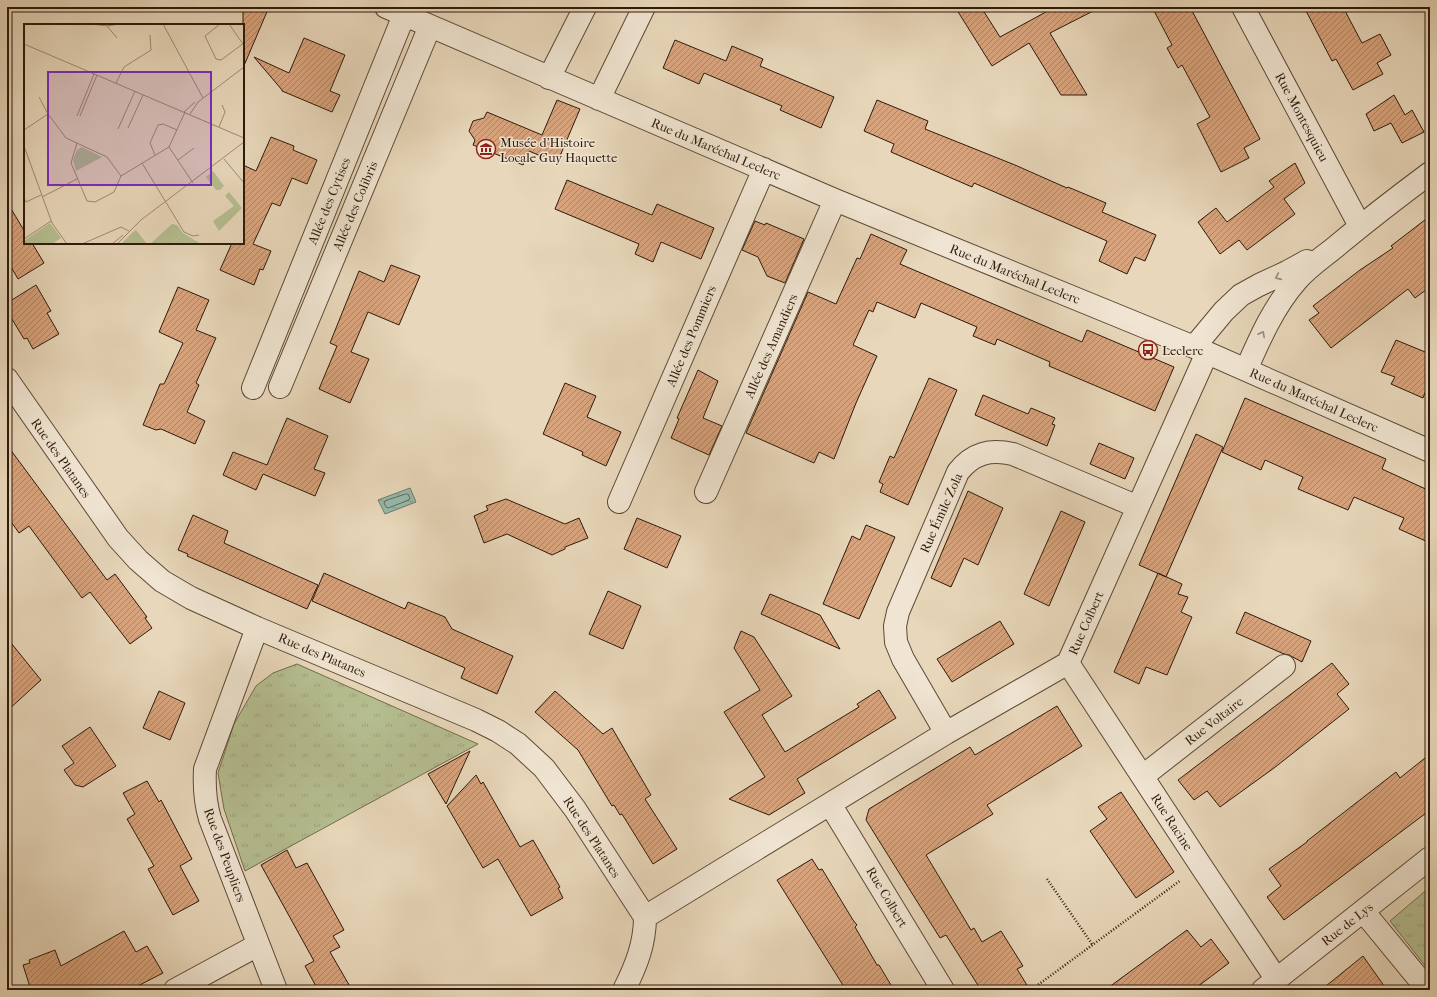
<svg xmlns="http://www.w3.org/2000/svg" width="1437" height="997" viewBox="0 0 1437 997" font-family="'IM FELL French Canon',serif">
<defs>
<pattern id="grass-tufts" width="24" height="20" patternUnits="userSpaceOnUse"><rect width="24" height="20" fill="#b5be90"/><path d="M3 7l-1-3M5 7V3M7 7l1-3M15 17l-1-3M17 17v-4M19 17l1-3" fill="none" stroke="#9ca37b"/></pattern>
<pattern id="water-ripples" width="26" height="14" patternUnits="userSpaceOnUse"><rect width="26" height="14" fill="#97baae"/><path d="M2 4q2-2 4 0t4 0M15 11q2-2 4 0t4 0" fill="none" stroke="#829f94"/></pattern>
<pattern id="building-hatch" width="6" height="6" patternUnits="userSpaceOnUse"><rect width="6" height="6" fill="#d8a47e"/><path d="M-1 1l2-2M0 6l6-6M5 7l2-2" fill="none" stroke="#b08565"/></pattern>
</defs>
<rect width="100%" height="100%" fill="#e8d7ba"/>
<filter id="stains"><feTurbulence type="fractalNoise" baseFrequency=".005" numOctaves="4"/><feColorMatrix values="0 0 0 0 .2 0 0 0 0 .09 0 0 0 0 .02 0 0 0 .5 -.17"/></filter>
<radialGradient id="worn" r=".72"><stop offset=".6" stop-color="#630" stop-opacity="0"/><stop offset="1" stop-color="#630" stop-opacity=".3"/></radialGradient>
<path fill="url(#grass-tufts)" stroke="#726c4d" d="M297,664l181,80 -233,127 -21,-62 -6,-36 16,-49 22,-38 17,-13z
M1430,887v85l-40,-51z"/>
<path fill="url(#water-ripples)" stroke="#6d7a6c" d="M410,488l6,14 -31,12 -7,-14z"/>
<g fill="none" stroke-linecap="round" stroke-linejoin="round">
<path stroke="#626a5c" stroke-width="1" d="M406,494h2l2,4 -1,2 -21,8 -2,-1 -2,-4 1,-2z"/>
</g>
<path fill="url(#building-hatch)" stroke="#2e1a0a" d="M243,7h26l-26,61z
M955,7h26l19,30 55,-30h46l-51,26 37,62h-26l-32,-52 -37,23z
M1152,7h38l70,132 -16,9 5,10 -28,14 -24,-48 13,-7 -28,-52 -4,3 -11,-20 5,-3z
M1304,7h39l19,36 18,-9 11,21 -14,8 6,11 -30,16 -17,-31 -4,2z
M304,38l41,17 -15,36 10,4 -8,17 -50,-21v-1l-28,-33 35,16z
M675,40l51,21 6,-15 31,13 -3,7 74,31 -13,31 -41,-18 2,-4 -78,-33 -5,11 -36,-16z
M1394,95l11,20 7,-5 12,22 -22,11 -11,-20 -17,8 -8,-17z
M557,100l23,9 -23,54 -28,-12 -6,14 -50,-20 2,-5 -6,-9 4,-10 11,-3 3,-6 55,23z
M877,100l51,21 -3,8 90,36 52,23 1,-1 38,16 -4,9 54,23 -11,26 -10,-4 -8,17 -28,-13 8,-20 -133,-58 -2,4 -81,-35 3,-8 -30,-13z
M271,137l23,9 -1,4 24,10 -10,24 -15,-6 -12,28 -8,-3 -19,41 18,7 -8,19 -3,-1 -6,16 -34,-15 12,-27h11v-78l13,6z
M1295,163l10,20 -21,16 11,15 -48,36 -8,-10 -19,14 -22,-32 18,-14 11,14 47,-35 -5,-6z
M567,180l85,35 5,-11 57,24 -13,31 -40,-17 -8,20 -18,-8 4,-10 -84,-35z
M7,202l18,30v11h7l12,20 -26,16 -11,-19z
M1430,216v71l-15,11 -7,-9 -77,59 -22,-28 10,-7 -6,-7 47,-36 33,-22 -2,-2z
M755,221l10,4 1,-2 38,16 -19,44 -18,-7 -9,-19 -16,-7z
M871,234l36,16 -7,14 182,78 5,-12 87,37 -19,44 -106,-45 1,-4 -53,-23 -2,6 -22,-9 4,-9 -56,-24 -6,15 -38,-16 -4,10 -4,-2 -16,35 24,11 -21,47 -22,56 -15,-7 -5,11 -68,-30 62,-141 28,12 21,-46 3,1z
M391,265l29,11 -21,49 -31,-13 -17,40 18,7 -19,44 -31,-14 18,-43 -7,-3 29,-72 25,11z
M36,285l15,26 -4,2 12,21 -26,15 -6,-11 -3,1 -17,-28v-8z
M178,287l31,13 -13,30 20,8 -20,45 3,2 -12,27 18,9 -10,23 -34,-15 -5,1 -13,-5 17,-41h4l19,-41 -24,-11z
M1396,340l34,14v26l-7,18 -32,-14 4,-7 -14,-5z
M698,370l20,11 -15,37 19,8 -13,29 -38,-17 8,-19 -2,-1z
M929,378l28,12 -49,115 -28,-13 3,-8 -4,-2 11,-26 4,2z
M565,383l31,13 -9,21 34,15 -15,34 -24,-11 1,-3 -40,-18z
M983,395l45,19 3,-6 24,10 -3,6 3,1 -8,21 -72,-31z
M1245,398l141,61 -4,10 48,22v52l-31,-14 5,-11 -50,-21 -6,13 -50,-21 5,-12 -38,-17 -4,10 -39,-18z
M287,418l41,18 -14,33 11,4 -10,23 -52,-22 -7,16 -33,-15 10,-23 34,13z
M1196,434l27,13 -57,130 -27,-12z
M1099,443l35,15 -9,21 -35,-15z
M7,445l100,135 8,-6 32,43 -2,1 7,10 -22,16 -40,-52 -8,6 -53,-72 -10,7 -12,-17z
M968,491l35,17 -25,57 -14,-7 -13,29 -20,-9z
M506,499l59,25 14,-6 9,20 -23,9v2l-13,6 -45,-21 -23,9 -10,-27 14,-6 -2,-4z
M1061,511l24,11 -36,84 -25,-12z
M193,515l35,16 -4,12 94,42 -11,24 -120,-53 1,-2 -10,-4z
M637,518l44,18 -14,32 -43,-19z
M866,525l29,12 -36,82 -36,-15 29,-68 8,4z
M324,573l81,36 3,-7 37,15 7,12 61,27 -16,38 -36,-16 4,-10 -153,-67z
M1158,573l24,11 -4,10 10,3 -7,15 11,5 -25,58 -21,-8 -7,17 -25,-12z
M608,591l33,15 -18,43 -34,-15z
M770,594l50,21 20,34 -79,-35z
M1245,612l66,29 -9,21 -13,-7 -5,-1 -48,-21z
M1000,621l14,23 -62,38 -15,-23z
M741,631l13,6 38,59 -30,19 23,37 74,-45 -2,-3 22,-14 17,28 -99,61 8,14 -36,22 -40,-16 36,-22 -41,-65 36,-22 -26,-42z
M7,638l34,42 -34,31z
M1332,663l17,21 -12,10 12,15 -75,59 -54,39 -13,-16 -13,9 -16,-20z
M159,691l26,12 -15,37 -27,-12z
M555,691l48,43 9,-6 39,67 -6,4 32,50 -24,15 -31,-50 -2,1 -6,-10 -2,1 -34,-56 -43,-38z
M1057,706l25,40 -95,59 6,9 -67,41 45,75 3,-2 8,14 19,-11 22,35 -6,3 13,21h-49l-35,-55 -6,3 -74,-118 3,-11 101,-62 5,8z
M90,727l26,39 -33,21 -8,-2 -11,-15 10,-7 -12,-17z
M470,751l-16,35 -8,18 -18,-30z
M1430,754v56l-146,110 -17,-23 14,-11 -12,-17 38,-27v-1l89,-69 4,6z
M476,775l5,9 2,-2 37,65 13,-7 27,47 -2,1 5,10 -32,18 -33,-57 -15,9 -36,-62z
M147,781l12,21 2,-2 31,59 -12,7 19,35 -26,14 -25,-46 6,-3 -27,-47 8,-5 -12,-21z
M1121,792l53,80 -38,26 -46,-67 17,-12 -9,-12z
M287,850l9,18 11,-5 37,67 -11,6 7,11 -10,5 22,38h-34l-13,-24 9,-5 -53,-96z
M812,859l7,11 3,-1 31,51 4,5 -2,2 22,38h2l15,25h-48l-69,-110z
M1187,930l14,17 10,-8 18,24 -36,27h-88z
M124,931l12,21 11,-6 16,27 -33,17h-99l-8,-25 7,-2 -1,-3 26,-10 6,16z
M1363,956l24,34h-66z"/>
<g fill="none" stroke-linecap="round" stroke-linejoin="round">
<g stroke="#5c4936" stroke-width="24">
<path id="minor" d="M386,7l449,193 359,147 236,104
M1243,7l117,219
M549,78l36,-71
M599,99l45,-92
M1194,347l30,-36 17,-16 18,-10 28,-13 20,-11
M1246,370c14,-32 28,-64 51,-90 12,-14 28,-24 42,-36 29,-24 60,-48 91,-71
M7,379l111,159 20,22 24,21 29,17 66,30 219,92 22,11 20,13 26,24 31,41 70,108
M280,387l150,-361
M253,388l151,-373
M706,492l129,-292
M619,502l145,-333
M257,628l-52,141c-1,18 0,33 5,50l66,171
M1068,663l133,203 76,114
M946,733l-43,-74 -7,-17 -1,-16 3,-14 60,-140c15,-19 32,-23 55,-18l125,53
M1143,776l141,-110
M830,804l113,186
M1363,911l65,79
M645,917l301,-184 122,-70 139,-310
M175,990l83,-45
M624,990c12,-24 21,-46 21,-73
M1263,990l167,-132"/>
</g>
<path stroke="#2e1a0a" stroke-width="2.5" stroke-dasharray="1 2" stroke-linecap="butt" d="M1047,879l45,65
M1031,990l150,-110"/>
<use href="#minor" stroke="#f0e5d2" stroke-width="22"/>
</g>
<defs><path id="oneway-chevron" d="M-2-3.5L2.5 0L-2 3.5" fill="none" stroke-width="1.6" stroke-linecap="round" stroke-linejoin="round"/></defs>
<g stroke="#998a78">
<use href="#oneway-chevron" transform="translate(1278 277) rotate(156)"/>
<use href="#oneway-chevron" transform="translate(1262 334) rotate(-63)"/>
</g>
<defs>
<g id="museum-ring" transform="scale(1)"><circle r="9.5" fill="#f0e5d2" stroke="#8f2418" stroke-width="1.5"/><path d="M0-6L6-3V-2H-6V-3ZM-5-1h2V3h-2ZM-1-1h2V3h-2ZM3-1h2V3H3ZM-6 4H6V6H-6Z" fill="#8f2418"/></g>
<g id="bus-ring" transform="scale(1)"><circle r="9.5" fill="#f0e5d2" stroke="#8f2418" stroke-width="1.5"/><path d="M-5-6H5V4H4V6H2V4H-2V6H-4V4H-5ZM-3.5-4V0h7V-4ZM-3.5 1.2v1.5H-2V1.2ZM2 1.2v1.5H3.5V1.2Z" fill="#8f2418"/></g>
</defs>
<g fill-rule="evenodd">
<use href="#museum-ring" x="486" y="149"/>
<use href="#bus-ring" x="1148" y="350"/>
</g>
<g text-anchor="middle" dominant-baseline="central" stroke-width="3" stroke-linejoin="round" paint-order="stroke">
<g font-size="13" fill="#2e1a0a" stroke="#f0e5d2">
<text transform="translate(1302 117) rotate(62)">Rue Montesquieu</text>
<text transform="translate(716 149) rotate(23)">Rue du Maréchal Leclerc</text>
<text transform="translate(329 201) rotate(-68)">Allée des Cytises</text>
<text transform="translate(355 206) rotate(-67)">Allée des Colibris</text>
<text transform="translate(1015 274) rotate(22)">Rue du Maréchal Leclerc</text>
<text transform="translate(691 336) rotate(-67)">Allée des Pommiers</text>
<text transform="translate(771 346) rotate(-66)">Allée des Amandiers</text>
<text transform="translate(1314 400) rotate(24)">Rue du Maréchal Leclerc</text>
<text transform="translate(61 458) rotate(55)">Rue des Platanes</text>
<text transform="translate(941 513) rotate(-66)">Rue Émile Zola</text>
<text transform="translate(1086 623) rotate(-66)">Rue Colbert</text>
<text transform="translate(322 655) rotate(23)">Rue des Platanes</text>
<text transform="translate(1214 721) rotate(-38)">Rue Voltaire</text>
<text transform="translate(1172 822) rotate(57)">Rue Racine</text>
<text transform="translate(592 837) rotate(57)">Rue des Platanes</text>
<text transform="translate(225 855) rotate(70)">Rue des Peupliers</text>
<text transform="translate(887 897) rotate(59)">Rue Colbert</text>
<text transform="translate(1347 924) rotate(-38)">Rue de Lys</text>
</g>
<g font-size="13" fill="#2e1a0a" stroke="#f0e5d2" text-anchor="start">
<text x="500" y="142">Musée d'Histoire<tspan x="500" dy="15">Locale Guy Haquette</tspan></text>
<text x="1162" y="350">Leclerc</text>
</g>
</g>
<g transform="translate(24 24)">
<rect width="220" height="220" fill="#e8d7ba"/>
<path d="M58,123l20,10 -26,14 -3,-11 4,-10zM189,147l11,15 -4,4h-4l-10,-13zM205,168l13,16 -23,23 -6,-10 21,-15 -9,-10zM26,199l11,15 -9,6h-28v-3zM148,200l5,1 6,8 -11,11h-22zM112,206l11,14h-26l11,-11z" fill="#b5be90"/>
<path d="M159,209l18,11h-29z" fill="#b5be90"/>
<path fill="none" stroke="#9e8b74" stroke-width="1" d="M68,0l15,2 12,-2M139,0l40,74M196,0l-15,12 11,23 5,1 23,-17M205,0l14,20M83,2l10,12M0,20l220,94M92,59l8,-16 27,-17 -1,-15M15,73l9,17M160,88l11,-10M166,90l8,-12 46,-35M53,92l17,-42M56,92l17,-41M195,103l6,-15 -3,-7M104,104l15,-33M94,105l17,-38M0,106l24,-16 18,24 41,19 14,19M53,119l-6,20 16,38 8,1 19,-10 7,-16M0,122l28,77 15,21M145,123l24,36M131,131l-5,-12 8,-18 5,-1 14,6M200,135l20,24M154,136l16,-12M118,139l42,69 9,4 6,-1M97,152l48,-29 16,-35M18,173l35,-18M0,174l2,4 15,-7M0,215l27,-18M58,220l39,-17 8,4M88,220l11,-9M93,220l24,-24 103,-78"/>
<path fill="#7b2cbf" fill-opacity="0.15" stroke="#7b2cbf" stroke-width="2" d="M24,48h163v113h-163z"/>
<rect width="220" height="220" fill="none" stroke="#2e1a0a" stroke-width="2"/>
</g>
<rect width="1437" height="997" fill="none" stroke="#e8d7ba" stroke-width="24"/>
<rect x="8" y="8" width="1421" height="981" fill="none" stroke="#2e1a0a" stroke-width="2"/>
<rect x="12" y="12" width="1413" height="973" fill="none" stroke="#2e1a0a"/>
<rect width="100%" height="100%" filter="url(#stains)"/>
<rect width="100%" height="100%" fill="url(#worn)"/>
</svg>
